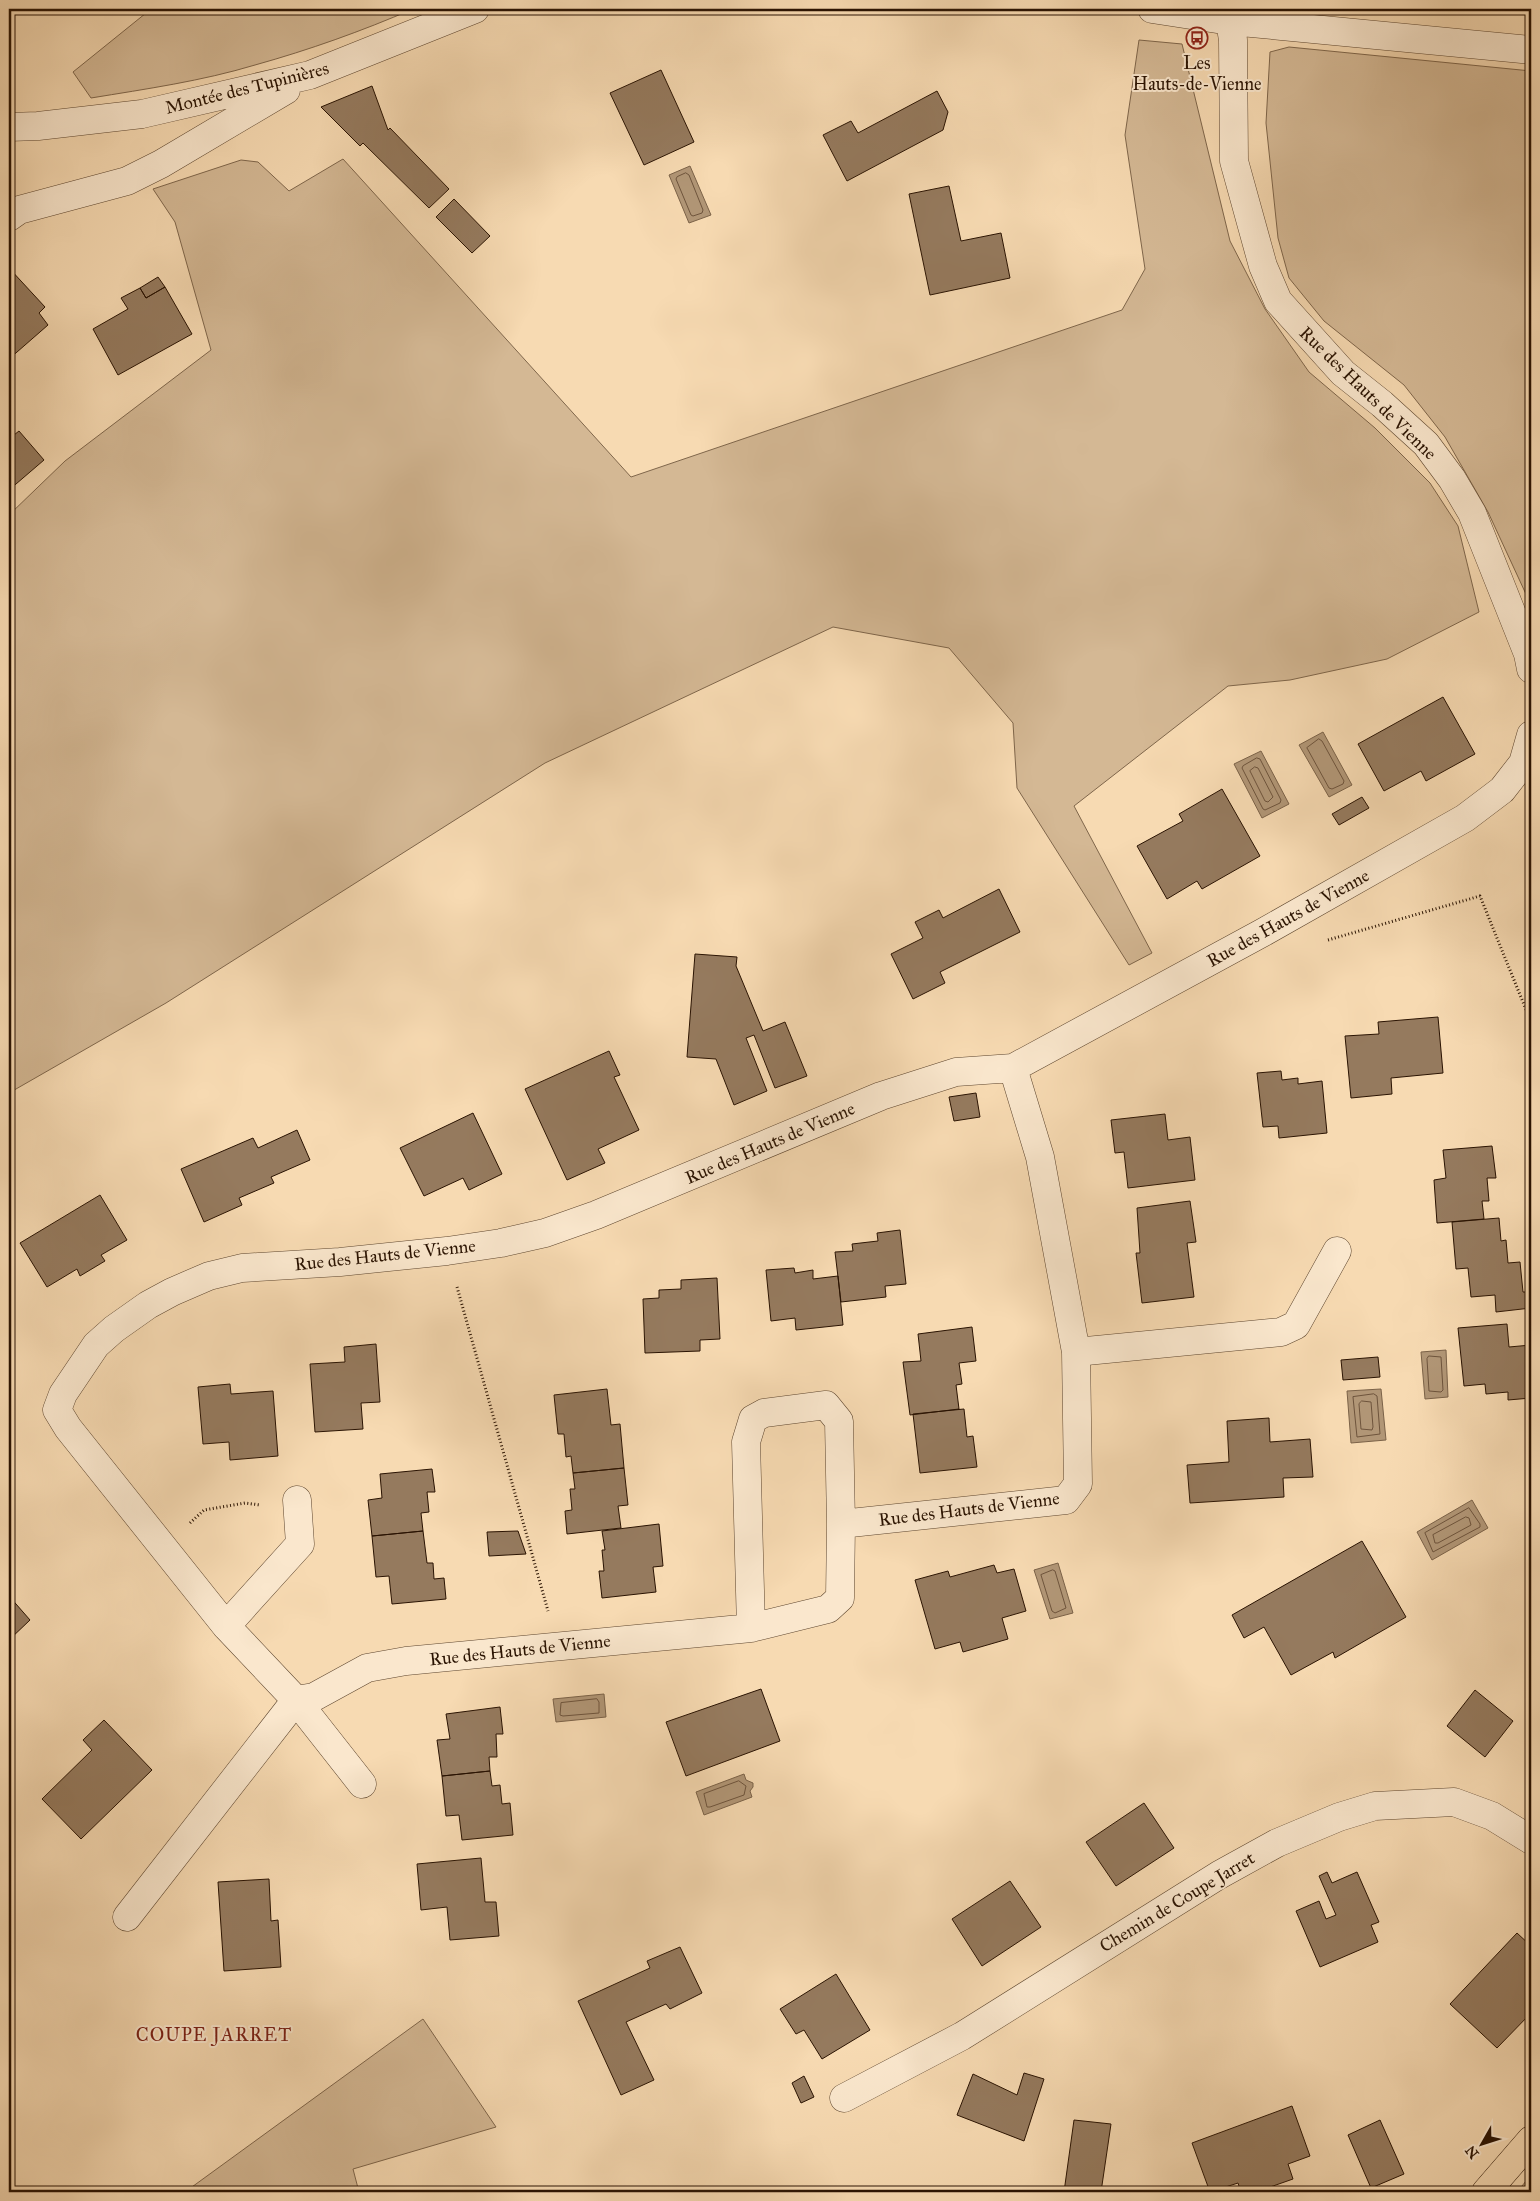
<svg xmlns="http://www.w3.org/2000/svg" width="1540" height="2201" viewBox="0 0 1540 2201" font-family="'IM FELL Great Primer',serif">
<rect width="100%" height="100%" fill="#f7dab2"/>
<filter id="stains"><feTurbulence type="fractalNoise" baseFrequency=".004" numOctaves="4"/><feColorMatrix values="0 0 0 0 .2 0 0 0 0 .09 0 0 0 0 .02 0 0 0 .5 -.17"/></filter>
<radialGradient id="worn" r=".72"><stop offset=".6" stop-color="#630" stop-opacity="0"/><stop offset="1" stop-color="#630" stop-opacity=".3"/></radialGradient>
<path fill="#d4b894" stroke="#7f664b" d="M151,9h262c-51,22 -104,41 -158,56 -53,16 -109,24 -164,33l-18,-26z
M1139,40l43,4 48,197 35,68 44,63 66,56 55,55 28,43 21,86 -92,47 -97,21 -62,6 -154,120 78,147 -23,12 -112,-177 -4,-65 -64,-75 -116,-21 -288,136 -379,240 -157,90v-578l56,-54 146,-111 -36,-128 -22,-33 88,-29 17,2 31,29 54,-32 288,318 491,-167 23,-41 -20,-134z
M1289,47l242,24v534l-43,-93 -43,-75 -41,-52 -80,-64 -35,-43 -11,-40 -12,-115 4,-71z
M423,2019l73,108 -143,42 6,23h-174z
M1531,2175v17h-14z"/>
<path fill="#b19676" stroke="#7b6248" d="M690,166l21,49 -22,8 -20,-48z
M1323,732l29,53 -23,12 -30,-52z
M1261,751l28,53 -27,14 -28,-54z
M1446,1350l2,47 -23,2 -4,-47z
M1381,1389l5,51 -35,3 -4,-52z
M1472,1500l16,28 -56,32 -15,-28z
M1058,1563l15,50 -23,6 -16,-49z
M604,1694l2,23 -50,5 -3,-23z
M744,1774l2,6 7,3v4l-3,4 2,6 -48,18 -8,-23z"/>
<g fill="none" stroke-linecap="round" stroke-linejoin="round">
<path stroke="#6e543c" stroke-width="1" d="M686,173l3,2 14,35 -1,3 -9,3 -2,-1 -15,-36 1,-2z
M1319,739l3,2 22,40 -1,3 -11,5 -3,-1 -22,-40z
M1257,758l3,1 21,41 -1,3 -15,7 -2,-1 -21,-41 1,-2z
M1255,767l3,1 15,29 -5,5 -3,-1 -15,-30z
M1429,1356l12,1 2,33 -2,2 -12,-1 -2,-32z
M1374,1394l3,2 3,38 -23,3 -4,-40z
M1362,1401l9,1 2,25 -1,3 -11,-1 -2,-25z
M1469,1508l11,16v3l-47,25 -8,-19z
M1466,1517l3,1 2,7 -33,18h-3l-2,-8z
M1053,1570l2,1 11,37 -11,5 -3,-2 -11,-36z
M597,1699l2,3v11l-36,3 -3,-1 1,-12z
M739,1781l7,5 -2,9 -34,12h-3l-3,-13z"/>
</g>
<path fill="#957a5e" stroke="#2a1302" d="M661,70l33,72 -50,23 -34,-72z
M372,86l16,44 2,-2 59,61 -20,19 -66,-65 -3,3 -39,-39z
M937,91l11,21 -5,18 -96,51 -24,-46 28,-14 7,12z
M949,186l12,55 40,-8 9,45 -80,17 -21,-101z
M454,199l36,37 -18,17 -36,-36z
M9,268l36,39 -6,6 9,12 -39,34z
M158,277l7,10 -19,11 -6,-10z
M165,287l27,47 -74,41 -25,-46 35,-20 -7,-11 19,-10 6,10z
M19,431l25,29 -35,30v-51z
M1443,697l32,57 -49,27 -5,-10 -37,20 -26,-47z
M1222,789l38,67 -58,33 -5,-8 -30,18 -30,-53 46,-25 -4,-7z
M1362,797l7,11 -30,17 -7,-11z
M999,889l21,43 -80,40 5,11 -32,16 -22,-45 32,-16 -8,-16 24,-12 4,8z
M695,954l42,3 -1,9 27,65 22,-9 22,54 -32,12 -21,-53 -8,3 21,53 -33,14 -18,-46 -29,-2z
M1438,1017l5,56 -52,5 1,16 -41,4 -6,-62 34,-2 -1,-12z
M609,1051l11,24 -6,2 25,53 -41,19 7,14 -38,17 -42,-91z
M1281,1071l1,9 16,-2v6l24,-3 5,52 -48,5 -1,-12 -15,1 -6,-54z
M976,1093l4,24 -26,4 -5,-24z
M473,1113l29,61 -33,16 -6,-12 -39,18 -24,-48z
M1165,1114l3,26 22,-3 5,43 -67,8 -4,-36 -9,1 -4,-33z
M297,1130l13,30 -39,17 3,6 -35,15 3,7 -38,17 -23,-53 72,-31 5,10z
M1492,1146l4,32h-9l2,23h-7l2,18 -47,4 -3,-43 12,-2 -3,-28z
M100,1195l27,45 -26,15 4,6 -25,15 -3,-7 -30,18 -27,-44z
M1190,1201l6,41 -9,1 7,54 -52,6 -6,-50h4l-3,-45z
M1499,1218l2,23 5,-1 2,23 12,-1 3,30h7l1,16 -35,4 -1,-17 -24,2 -3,-29 -12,1 -4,-47z
M900,1230l6,54 -21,2 1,11 -45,5 -6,-50 18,-1 -1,-7 26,-3 -1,-8z
M794,1268l1,5 18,-3v9l25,-3 5,49 -47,5 -1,-12 -24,3 -5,-51z
M717,1278l3,61 -20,1v11l-55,2 -2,-54 16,-1v-8l22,-1v-9z
M1507,1324l2,23 22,-2v53l-23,2v-8l-22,2 -1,-10 -21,2 -6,-58z
M972,1327l4,34 -17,2 3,21 -6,1 3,24 -49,6 -7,-53 18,-1 -3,-27z
M376,1344l4,58 -19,1 2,26 -48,3 -5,-68 35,-2 -1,-15z
M1378,1357l2,20 -37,3 -2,-20z
M230,1384l1,10 42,-3 5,65 -48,4 -1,-18 -26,2 -5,-57z
M607,1389l4,36 9,-1 4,44 -51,5 -2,-17 -5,1 -2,-23h-6l-4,-39z
M964,1409l3,28 6,-1 4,31 -57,6 -7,-59z
M1269,1418l1,24 40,-3 3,38 -30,1 1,19 -94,6 -3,-38 42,-3 -2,-41z
M624,1468l4,37 -10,1 3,22 -54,6 -2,-23 7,-1 -2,-21h5l-2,-16z
M432,1469l3,23h-8l2,20 -8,1 2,18 -51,5 -4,-36 14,-2 -2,-24z
M659,1524l4,42 -10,1 3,25 -54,6 -3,-27h5l-2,-21h3l-3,-19z
M423,1531l4,32h6l1,16 10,-1 2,21 -54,5 -3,-28 -13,1 -4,-41z
M518,1531l8,23 -37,2 -2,-24z
M1362,1541l44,76 -71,41 -2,-6 -42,23 -27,-48 -20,11 -12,-23z
M994,1565l3,8 17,-4 12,42 -24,7 6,21 -45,13 -3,-10 -25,7 -20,-69 33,-9 2,6z
M9,1596l21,24 -21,20z
M761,1689l19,52 -94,35 -20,-54z
M1475,1690l38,31 -28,36 -38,-31z
M500,1707l3,27h-7l1,23h-8l1,14 -48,5 -5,-36 13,-1 -4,-25z
M104,1720l48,50 -71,69 -39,-40 50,-49 -9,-10z
M490,1771l2,15 8,-1 2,19 8,-1 3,32 -51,5 -3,-25 -13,1 -4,-40z
M1144,1803l30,45 -58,38 -30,-44z
M481,1858l4,44h11l3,34 -49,4 -3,-33 -26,3 -4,-46z
M1327,1872l5,11 25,-11 22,50 -8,3 7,17 -58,25 -24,-56 23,-10 7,18 10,-4 -17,-39z
M269,1879l2,42 7,-1 3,47 -57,4 -6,-89z
M1010,1881l31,46 -59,39 -30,-47z
M1517,1933l14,13v67l-34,35 -47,-44z
M680,1947l22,46 -32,16 -4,-5 -40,18 28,58 -33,15 -43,-94 72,-33 -3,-7z
M836,1974l34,56 -48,29 -18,-29 -8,4 -16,-25z
M1024,2073l20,6 -20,62 -67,-26 16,-41 44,21z
M804,2076l10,21 -13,6 -9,-20z
M1292,2106l18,50 -22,8 5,15 -37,13h-15l-3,-9 -28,9 -18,-49z
M1074,2120l37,4 -10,68h-37z
M1380,2120l24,54 -33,14 -23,-53z"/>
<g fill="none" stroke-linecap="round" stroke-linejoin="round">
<g stroke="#5d452e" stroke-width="29">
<path id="minor" d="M1152,9l78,12 301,29
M1230,21l3,19 1,121 29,105 15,35 65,72 39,31 44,40 26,35 20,34 56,141 3,15
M9,127l29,-1 104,-12 168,-39 165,-66
M9,217l10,-7 108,-29 34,-17 125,-74
M1013,1068l27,89 36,195 2,132 -12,16 -225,24 -1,74 -12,11 -77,19 -345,33 -39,7 -53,29 -18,3 -70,-74 -158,-198 -11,-18 6,-16 33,-49 18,-16 34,-24 24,-13 37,-16 33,-8 98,-6 107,-11 54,-8 44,-10 51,-18 285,-119 75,-24 57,-4 249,-135 203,-115 37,-28 21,-27 8,-28
M1076,1352l205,-20 15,-7 41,-74
M226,1626l74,-82 -3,-44
M751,1628l-5,-186 7,-23 11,-6 62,-8 13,16 2,103
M127,1917l169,-217 66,84
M844,2098l118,-62 257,-161 58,-32 62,-26 36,-11 79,-4 38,14 39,24"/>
</g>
<g stroke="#2a1302" stroke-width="29">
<path id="major" d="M1486,2192l45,-52"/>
</g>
<path stroke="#2a1302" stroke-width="3" stroke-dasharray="1 2.5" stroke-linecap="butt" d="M1328,940l152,-44 51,126
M457,1287l91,324
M190,1523l14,-13 41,-7 15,2"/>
<use href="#minor" stroke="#fae7cd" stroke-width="28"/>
<use href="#major" stroke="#f7dab2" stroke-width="28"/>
</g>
<defs>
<g id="bus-ring" transform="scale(1.125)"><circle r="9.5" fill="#fae7cd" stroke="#8f2418" stroke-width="1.5"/><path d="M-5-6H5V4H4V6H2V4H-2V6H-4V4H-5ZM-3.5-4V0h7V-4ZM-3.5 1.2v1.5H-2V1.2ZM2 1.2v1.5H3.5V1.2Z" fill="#8f2418"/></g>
</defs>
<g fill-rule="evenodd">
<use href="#bus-ring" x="1197" y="38"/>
</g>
<g text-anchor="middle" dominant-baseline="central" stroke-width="4" stroke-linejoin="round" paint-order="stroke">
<g font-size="18" fill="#2a1302" stroke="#fae7cd">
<text x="1197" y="63">Les<tspan x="1197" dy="21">Hauts-de-Vienne</tspan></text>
</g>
<g font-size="18" fill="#2a1302" stroke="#fae7cd">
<text transform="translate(247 88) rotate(-14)">Montée des Tupinières</text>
<text transform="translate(1368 393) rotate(44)">Rue des Hauts de Vienne</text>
<text transform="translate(1288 918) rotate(-29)">Rue des Hauts de Vienne</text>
<text transform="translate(770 1143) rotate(-23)">Rue des Hauts de Vienne</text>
<text transform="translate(385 1255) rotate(-6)">Rue des Hauts de Vienne</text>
<text transform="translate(969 1509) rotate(-7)">Rue des Hauts de Vienne</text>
<text transform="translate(520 1650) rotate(-6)">Rue des Hauts de Vienne</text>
<text transform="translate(1177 1902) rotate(-31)">Chemin de Coupe Jarret</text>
</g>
<g font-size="19" letter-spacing="1" fill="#7a1f14" stroke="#fae7cd">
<text x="214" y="2034">COUPE JARRET</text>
</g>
</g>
<rect width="1540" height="2201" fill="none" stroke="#f7dab2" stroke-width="30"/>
<rect x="10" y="10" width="1520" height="2181" fill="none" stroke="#2a1302" stroke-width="2.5"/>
<rect x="15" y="15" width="1510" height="2171" fill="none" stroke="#2a1302"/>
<g transform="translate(1482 2144) rotate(231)" stroke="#fae7cd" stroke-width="4" paint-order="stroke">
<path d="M0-4L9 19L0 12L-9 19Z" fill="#2a1302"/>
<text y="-8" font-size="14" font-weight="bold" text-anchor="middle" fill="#2a1302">N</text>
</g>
<rect width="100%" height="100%" filter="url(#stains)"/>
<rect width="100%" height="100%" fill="url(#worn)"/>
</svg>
